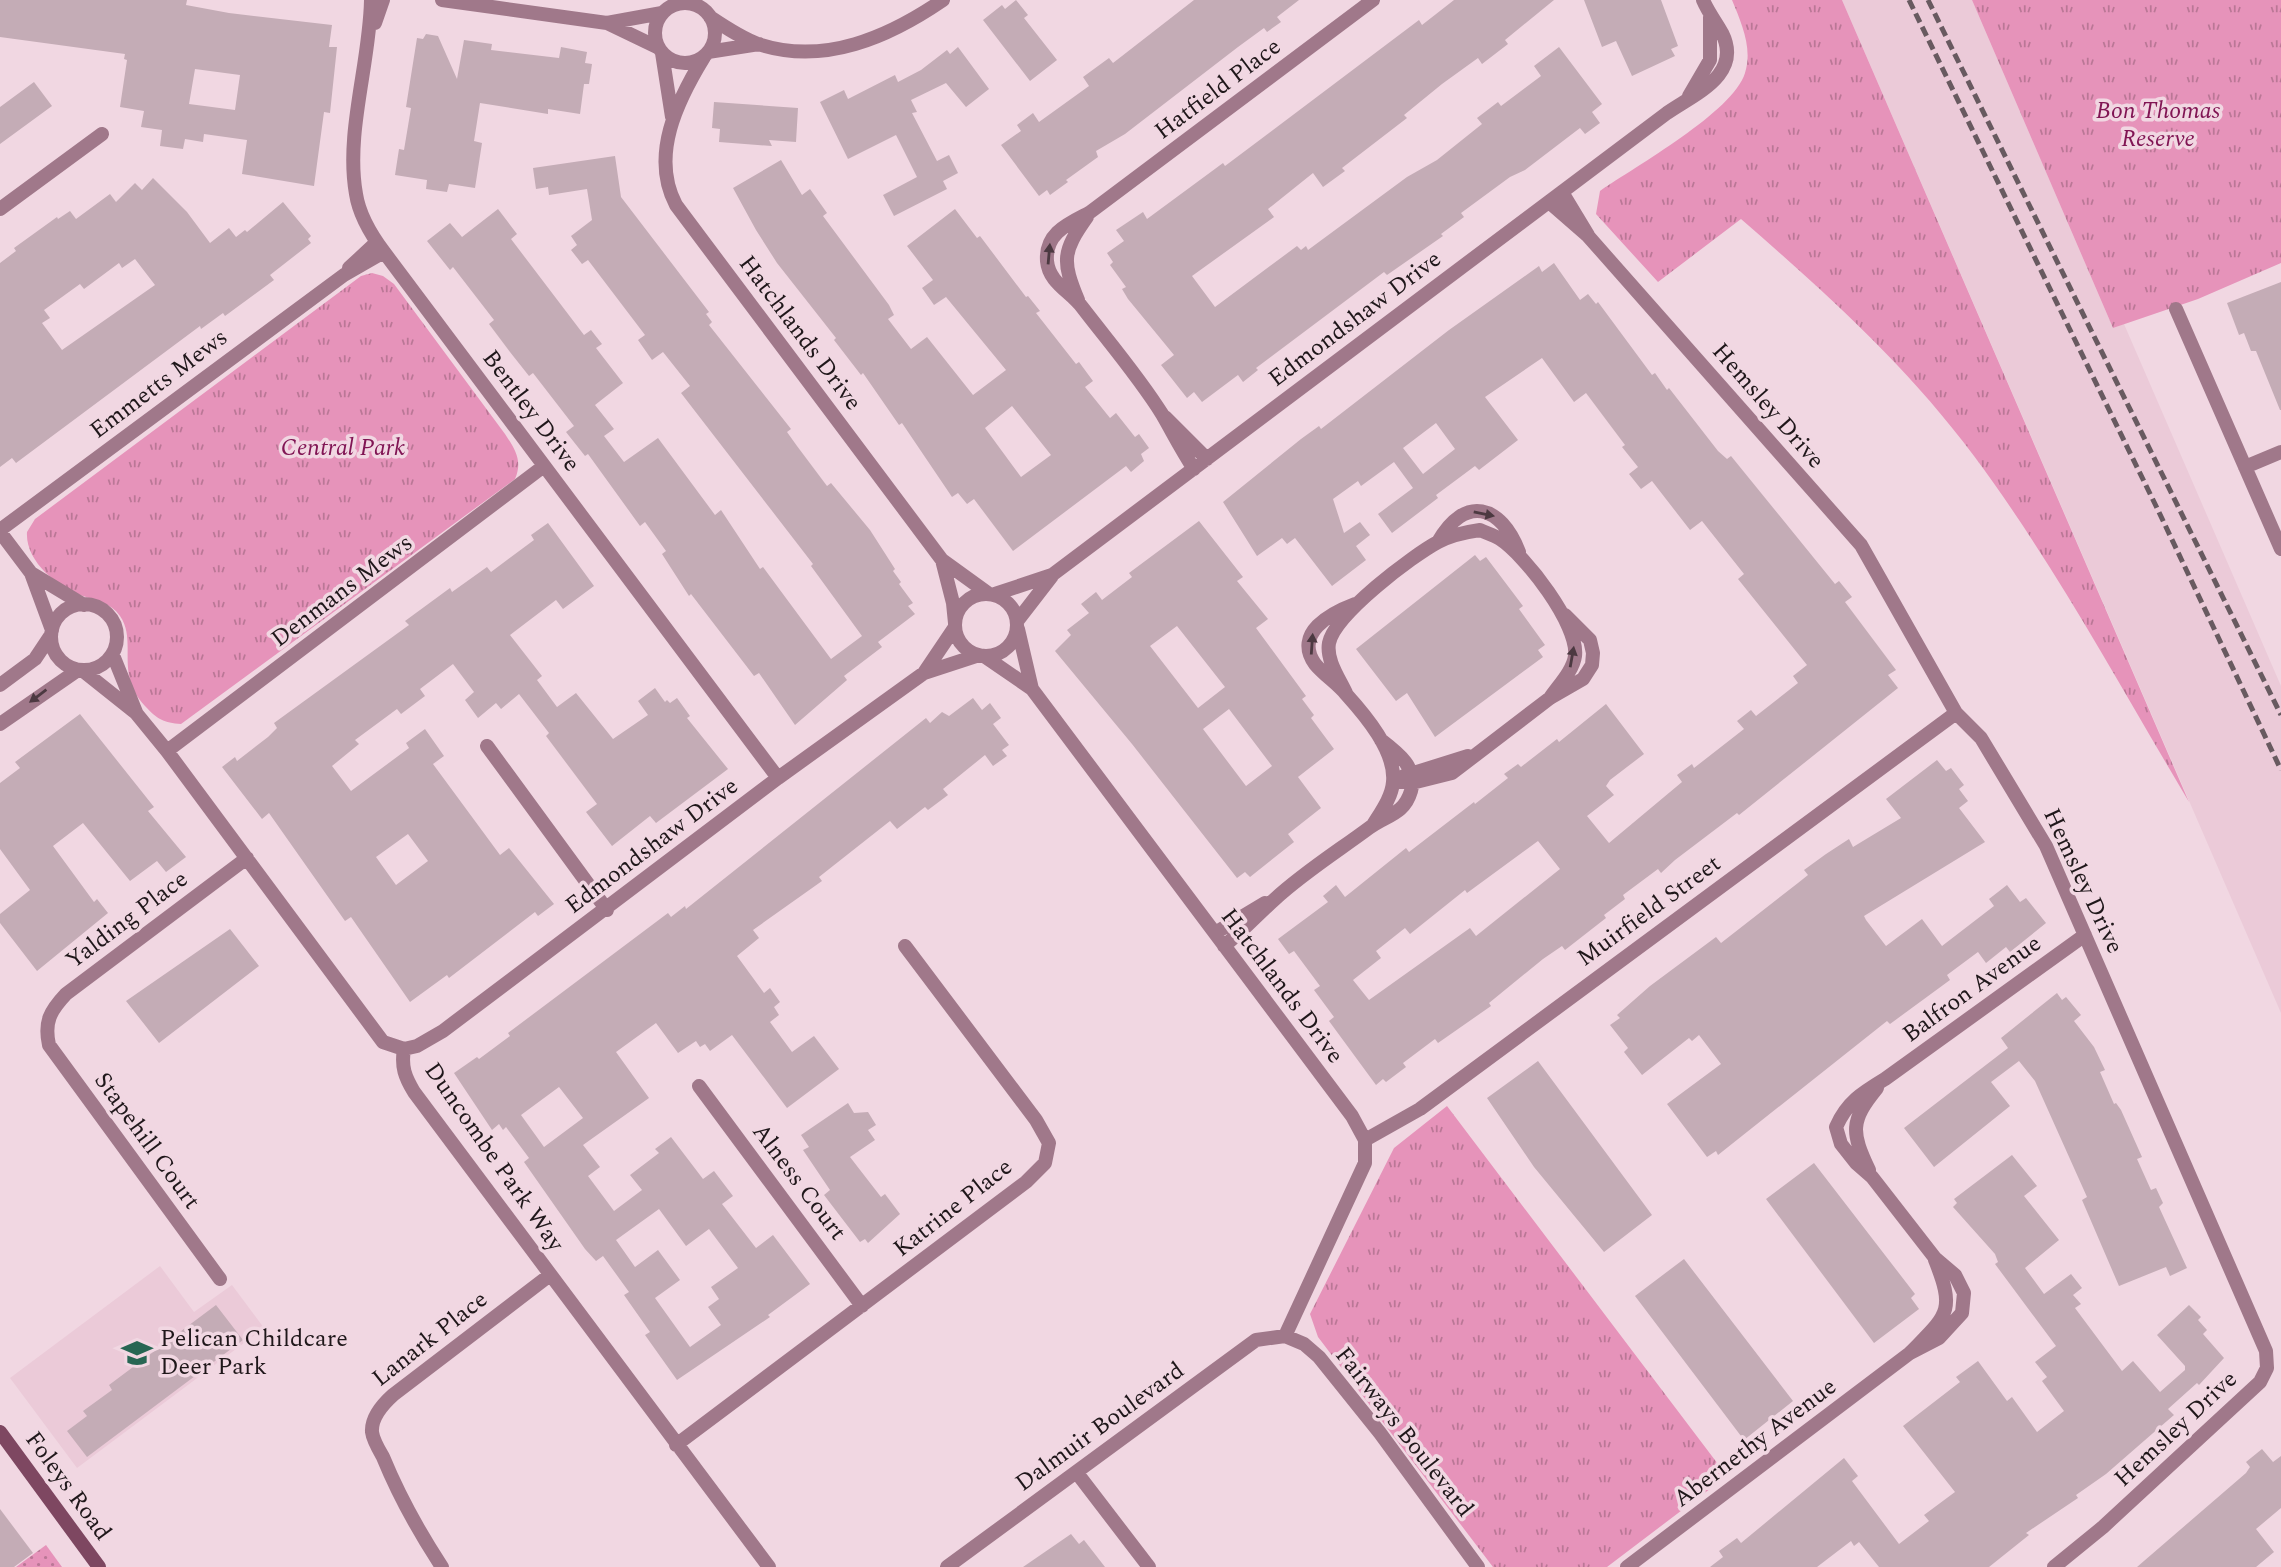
<svg xmlns="http://www.w3.org/2000/svg" width="2281" height="1567" viewBox="0 0 2281 1567" font-family="Spectral,serif">
<defs>
<pattern id="grass-dots" width="8" height="8" patternUnits="userSpaceOnUse" patternTransform="scale(1.75)"><rect width="8" height="8" fill="#e693ba"/><path d="M2 2h.1M6 6h.1" fill="none" stroke="#ba7796" stroke-width="1.8" stroke-linecap="round"/></pattern>
<pattern id="park-tufts" width="24" height="20" patternUnits="userSpaceOnUse" patternTransform="scale(1.75)"><rect width="24" height="20" fill="#e693ba"/><path d="M3 7l-1-3M5 7V3M7 7l1-3M15 17l-1-3M17 17v-4M19 17l1-3" fill="none" stroke="#ba7796"/></pattern>
</defs>
<rect width="100%" height="100%" fill="#f1d7e2"/>
<path fill="#ebcad8" d="M1842,0h130l141,328 11,-4 157,362v327z
M160,1266l34,46 38,-27 32,43 -187,140 -67,-90z"/>
<path fill="url(#grass-dots)" d="M46,1545l16,22h-46z"/>
<path fill="url(#park-tufts)" d="M1732,0h110l347,802c-69,-116 -134,-237 -215,-346 -66,-89 -149,-164 -233,-237l-83,63 -62,-68 4,-23c36,-25 133,-79 145,-118 8,-25 -4,-51 -13,-73z
M1972,0h309v263l-83,36 -85,29z
M372,273l11,3 11,8 111,150c10,15 18,27 10,45l-334,245c-17,-1 -24,-5 -36,-18 -31,-33 -7,-64 -25,-90 -9,-13 -23,-15 -37,-20 -26,-9 -58,-35 -56,-64l8,-13 326,-243z
M1447,1106l280,370 -120,91h-114l-175,-230 -8,-23 84,-166z"/>
<path fill="#c4acb6" fill-rule="evenodd" d="M0,0h187l-1,5 43,8 103,12 -3,22h8l-7,66 -6,-1 -10,74 -72,-12 5,-34 -43,-6 -1,8 -18,-3 -2,10 -23,-3 2,-16 -21,-3 3,-16 -24,-4 7,-47 -3,-1 1,-5 -125,-17zM195,69l45,6 -5,35 -46,-6z
M1016,0l12,15 -4,3 33,42 -27,21 -47,-61 19,-15 3,4z
M1194,0h105l-22,17 4,5 -14,10 -3,-4 -26,19 -113,87 -29,17 2,6 -32,23 2,2 -18,13 -3,-5 -8,6 -38,-51 20,-14 -4,-6 16,-12 6,9 50,-36 -6,-9 26,-19 4,5z
M1454,0h100l-49,40 3,4 -26,20 -4,-6 -36,26 -38,31 3,3 -65,50 3,3 -22,16 -10,-14 -45,36 6,8 -82,59 23,31 82,-61 4,4 5,-4 2,4 99,-73 30,-17 45,-36 -5,-6 21,-16 3,4 40,-30 -7,-10 25,-19 43,57 -10,8 8,11 -15,11 -5,-6 -55,42 -15,7 -49,36 3,4 -23,17 2,2 -56,39 -3,-3 -128,96 2,2 -15,12 -5,-7 -36,27 -8,-10 -7,6 -26,-33 13,-10 -46,-56 -6,-10 4,-2 -16,-22 3,-3 -6,-9 17,-12 -8,-11 27,-18 4,7 76,-56 2,3 194,-146 3,5z
M1584,0h77l17,46 -7,3 4,7 -43,20 -16,-35 -14,6z
M426,34l12,2 19,43 7,-39 28,4 -1,6 68,8 2,-11 26,5 -2,11 7,1 -3,20h-5l-4,30 -32,-5v5l-68,-11 -6,38 8,2 -7,45 -26,-4 -2,8 -21,-3 1,-9 -32,-5 4,-26 5,1 7,-42 -5,-1 11,-69 6,1z
M958,47l31,42 -23,18 -20,-24 -35,17 6,12 -5,1 25,48 12,-6 9,18 -15,8 4,8 -53,27 -11,-21 34,-18 -21,-42 -48,24 -28,-57 24,-12 4,9 47,-24 3,7 23,-12 26,-20 3,4z
M34,82l18,24 -52,38v-37z
M714,102l84,6 -2,34 -27,-2 3,6 -53,-4 1,-13 -8,-1z
M615,156l6,41 88,115 -3,2 6,8 -3,3 82,104 -4,3 10,14 30,40 4,-3 39,47 25,39 -2,2 8,11 -2,2 14,19 -5,3 7,8 -37,28 4,5 -38,29 3,4 -52,45 -36,-52 -5,3 -63,-82 -2,2 -27,-42 4,-3 -21,-29 -5,4 -52,-72 -3,2 -19,-24 8,-6 -41,-53 -4,3 -19,-24 -21,-28 5,-4 -41,-53 -3,3 -23,-29 23,-18 12,14 36,-28 19,25 -6,5 73,96 7,-5 11,14 -6,4 27,35 -28,22 19,24 -10,7 20,26 34,-24 57,77 6,-5 39,59 3,-2 68,92 31,-23 -51,-70 2,-2 -132,-171 9,-7 -27,-34 -11,8 -14,-20 7,-5 -57,-75 -6,4 -11,-14 6,-5 -6,-9 21,-16 -5,-31 -38,6 -1,-8 -12,2 -3,-21z
M781,160l21,35 8,-6 17,24 -4,3 66,89 5,10 -6,4 23,30 16,-12 46,58 33,-25 -60,-73 -12,8 -12,-17 11,-8 -26,-34 48,-37 22,29 3,-2 46,61 2,-1 12,15 -4,2 40,51 3,-2 14,19 -8,6 25,31 6,-5 19,24 4,-3 10,14 -8,6 3,7 -13,11 -5,-6 -113,85 -39,-52 -7,5 -9,-11 -6,4 -50,-74 -3,2 -36,-52 -2,2 -27,-35 2,-2 -59,-75 -21,-33 -23,-42zM1012,406l39,49 -30,22 -36,-49z
M153,178l34,34 23,31 19,-15 7,9 9,-7 2,2 36,-30 28,34 -3,3 3,4 -41,32 4,5 -49,36 -2,-3 -22,16 -1,-3 -184,137 -4,-5 -12,9v-204l16,-12 -2,-3 43,-31 1,2 12,-8 6,8 34,-25 6,8 19,-19 7,7zM135,259l20,26 -93,65 -20,-27 8,-5 -6,-8 36,-26 4,5 35,-26 3,5z
M1554,263l26,37 8,-6 8,10 2,-2 54,73 3,-2 12,17 2,-2 49,63 9,8 4,-3 104,128 4,-3 13,16 -7,5 51,68 -8,5 10,13 -159,127 -2,-2 -62,47 -14,13 -3,-4 -35,26 2,4 -21,16 2,3 -41,32 -3,-4 -19,13 -54,44 2,3 -53,37 -3,-4 -32,24 3,4 -20,15 -3,-3 -7,6 -47,-64 5,-4 -20,-27 6,-4 -26,-35 -5,3 -11,-15 50,-37 -5,-6 13,-11 9,12 61,-49 3,4 65,-50 1,2 33,-26 -4,-4 14,-10 3,3 36,-28 2,3 47,-38 38,50 -34,26 -4,6 8,9 -27,21 22,27 73,-61 -5,-7 15,-11 2,4 50,-39 -7,-8 14,-11 5,6 42,-33 -5,-7 14,-11 -69,-86 6,-5 -42,-53 -12,9 -38,-49 -11,8 -12,-15 9,-7 -16,-20 3,-2 -39,-52 -12,9 -32,-44 -57,39 33,43 -39,30 -4,-4 -39,29 2,3 -46,35 -14,-19 35,-26 -19,-26 -33,24 -3,-5 -25,18 11,34 16,-11 10,13 -14,11 10,14 -34,26 -37,-48 -8,6 -5,-6 -25,18 -34,-54 78,-63 18,-13 2,3 128,-99 90,-64 3,6zM1436,423l19,26 -32,25 -20,-26zM1538,841l22,28 -84,67 -6,-8 -101,72 -16,-20 28,-22 -5,-7 29,-23 5,6 55,-44 2,3z
M2281,282v128h-1l-24,-59h-5l-7,-18 -5,2 -12,-32z
M1199,521l44,56 -6,4 31,38 -12,9 50,68 -4,3 12,16 -3,3 23,31 -36,28 23,31 -33,26 6,8 -44,35 -5,-5 -8,6 -105,-134 -77,-93 16,-16 -4,-5 22,-17 -8,-9 15,-12 6,8 30,-23 -3,-4zM1177,626l48,61 -27,21 -48,-62zM1229,709l43,57 -26,20 -43,-57z
M548,523l46,63 -31,23 -7,-9 -46,35 32,41 -5,4 20,27 19,-14 37,46 35,-24 -10,-14 17,-13 10,14 2,-2 3,3 7,-5 13,18 -3,2 41,51 -72,54 -6,-7 -38,30 -26,-34 11,-8 -51,-68 3,-3 -30,-39 -18,15 -5,-6 -18,15 -13,-18 9,-8 -21,-28 -33,25 5,7 -24,18 -4,-5 -42,31 4,4 -27,22 19,25 58,-43 -3,-5 19,-14 19,27 -11,8 67,91 9,-7 45,56 -16,12 -3,-4 -86,66 -2,-3 -37,27 -59,-85 -6,4 -76,-108 -7,6 -40,-52 13,-10 2,4 31,-24 9,-9 -3,-5 135,-98 -4,-4 45,-33 2,4 35,-25 4,5 43,-32 -3,-5zM408,834l20,27 -32,24 -20,-28z
M1475,555l5,6 6,-4 37,49 -4,3 26,36 -7,5 5,7 -108,80 -28,-44 -11,8 -40,-52z
M973,698l9,12 8,-7 11,15 -8,6 16,21 -7,5 5,6 -14,10 -8,-11 -42,34 5,6 -20,15 -3,-3 -28,22 -7,-8 -71,56 3,4 -69,49 6,8 -22,18 27,37 6,-5 10,14 -6,5 5,8 -9,7 22,30 22,-16 25,33 -52,39 -55,-73 -22,16 -5,-7 -5,3 -4,-6 -18,12 -22,-30 -40,29 33,46 -66,47 17,22 -12,9 26,35 28,-21 -12,-15 29,-22 -4,-4 16,-12 32,42 11,-8 19,25 -11,8 34,44 17,-13 37,49 -42,31 2,2 -93,63 -32,-45 5,-3 -26,-37 5,-3 -26,-36 -7,5 -11,-12 -61,-87 5,-4 -23,-31 -3,3 -4,-6 -7,6 -38,-57 23,-16 2,2 31,-23 -2,-3 160,-120 3,4 14,-11 1,3 240,-191 4,5 12,-11 7,4zM559,1087l24,31 -39,29 -23,-32zM659,1209l27,37 23,-17 29,39 -27,19 8,12 -11,8 13,18 -31,22 -35,-49 25,-18 -22,-30 -23,17 -19,-27z
M80,714l74,93 -6,4 38,46 -20,15 -9,-11 -27,20 -47,-58 -30,23 41,56 3,-3 11,14 -71,58 -37,-48v-9l30,-24 -30,-41v-66l20,-15 -5,-6z
M1937,760l9,11 5,-3 13,17 -5,4 9,12 -9,7 26,34 -121,74 2,4 20,26 36,-27 20,27 52,-40 -5,-7 18,-14 13,17 6,-4 20,25 -36,29 -4,-5 -20,16 -8,-11 -31,23 3,5 -60,44 -3,-3 -169,134 -2,-4 -9,6 -40,-53 54,-40 -22,-29 -7,6 -3,-3 -47,37 -18,-23 4,-4 -18,-23 10,-7 -3,-3 33,-29 66,-49 5,6 77,-60 10,-8 -4,-5 22,-16 23,-15 4,8 48,-29 -15,-19z
M230,929l29,37 -100,77 -33,-42z
M2057,993l5,7 4,-3 15,18 -7,6 20,26 11,23 -5,2 14,32 2,-1 5,7 21,47 -5,2 14,31 5,-2 7,15 -4,4 28,61 -17,8 -4,-9 -47,19 -37,-86 5,-3 -52,-116 -16,-20 -28,21 19,24 -76,61 -30,-39 104,-80 -7,-10z
M1538,1061l114,154 -48,37 -70,-85 -47,-69z
M848,1103l6,10 14,-1 8,13 -8,5 7,10 -25,17 31,40 4,-3 15,20 -32,29 -3,-4 -5,3 -36,-47 6,-5 -27,-40 6,-3 -8,-12z
M2012,1155l25,31 -13,10 35,44 -34,28 19,26 27,-20 11,14 -9,7 8,9 -6,4 47,63 11,-10 27,31 25,-22v-4l-28,-31 32,-30 12,12 -3,3 9,10 -4,4 21,24 -25,27 -2,-2 -29,26 6,6 -14,12 -54,47 -30,21 2,3 -52,35 3,2 -40,32h-110l-20,-25 -5,4 -3,-5 -34,26h-107l13,-10 -4,-6 18,-13 4,5 103,-85 14,18 -6,5 47,63 30,-23 -5,-6 31,-23 -52,-66 57,-44 -4,-5 22,-16 29,40 5,-4 25,35 27,-21 -22,-30 5,-4 -12,-15 21,-16 -61,-82 3,-2 -3,-8 -42,-47 4,-4 -3,-4z
M1814,1163l101,131 -4,4 8,11 -45,34 -108,-144z
M1684,1259l109,142 -49,39 -109,-144z
M216,1305l27,35 -156,117 -20,-26 20,-15 -4,-5 29,-21 -3,-5z
M2262,1449l11,13 8,-6v52l-25,21 18,23 -18,15h-119l109,-94 4,-6 -4,-5z
M0,1509l33,44 -19,14h-14z
M1071,1534l8,10 5,-4 21,27h-82z"/>
<g fill="none" stroke-linecap="round" stroke-linejoin="round">
<path stroke="#a0788a" stroke-width="14" d="M371,0c-1,63 -26,133 -15,194 3,20 16,42 28,58l394,526
M442,0l165,23 52,25
M655 33a30 30 0 1 1 60 0a30 30 0 1 1-60 0Z
M710,17c15,10 31,21 48,27 66,22 131,-7 185,-44
M375,23l8,-23
M607,23l55,-10
M708,52l51,-8
M662,53l10,64
M704,57c-27,44 -54,99 -28,148l266,355 11,43 2,20
M1689,96l21,-36v-43
M1562,192l26,43
M1549,202l39,34 273,309 95,168 25,25 65,108 220,505 1,17 -7,14 -157,145 -49,40
M0,209l102,-75
M349,268l28,-26
M1078,300c-16,-39 -16,-48 9,-83
M2176,309l105,240
M1165,417l42,42
M2245,467l36,-15
M1194,469c-12,-18 -21,-36 -32,-55 -23,-37 -54,-73 -80,-107 -12,-16 -33,-24 -35,-46 -2,-28 21,-37 42,-48l284,-213
M0,530l344,-255 40,-23
M0,532l31,41 21,57
M1438,542c27,-48 63,-37 81,10
M942,560l47,34
M31,573l53,32
M955 625a31 31 0 1 1 62 0a31 31 0 1 1-62 0Z
M995,594l57,-19 615,-462c27,-19 76,-38 55,-80 -6,-11 -14,-21 -19,-33
M1355,604c-24,9 -62,29 -40,60 9,11 22,19 31,30 19,21 50,57 47,88 -1,15 -12,30 -20,43
M51 637a33 33 0 1 1 66 0a33 33 0 1 1-66 0Z
M1018,620l34,-44
M1018,629l14,60
M113,655l23,57
M984,656l48,33 320,427 13,24v23l-80,173
M82,670l54,43 31,38 216,291 21,7c-3,18 1,28 10,43l355,475
M924,673l31,-46
M0,685l35,-26 16,-24
M1346,693c-7,-15 -20,-33 -17,-50 6,-29 83,-87 109,-101 13,-7 28,-10 42,-12 6,3 14,5 20,9 25,16 79,86 75,117 -2,15 -17,30 -25,42
M0,724l78,-54
M487,746l120,164
M167,751l377,-285
M1404,776l64,-20
M1394,780l18,3 40,-10 98,-75 33,-19 9,-14 1,-12 -3,-13 -25,-25
M1215,933l50,-30
M1224,946c18,-14 33,-31 51,-47 28,-26 63,-48 94,-71 17,-13 35,-13 42,-37 7,-23 -13,-38 -30,-51
M404,1049l13,-3 26,-15 335,-253 146,-105 55,-18
M699,1086l163,220
M1365,1140l55,-31 536,-396
M1869,1170c-18,-38 -19,-49 8,-82
M220,1279l-171,-234c-5,-23 1,-34 17,-51l181,-136
M1285,1336l19,8 15,13 61,76 98,134
M1910,1353l29,-15 23,-25 2,-20 -9,-18 -20,-17 -63,-81 -16,-14 -15,-19 -5,-17c11,-25 26,-34 49,-48l200,-144
M676,1445l350,-263 19,-19 4,-20 -13,-23 -131,-174
M1077,1473l72,94
M442,1567c-23,-35 -43,-71 -59,-110 -4,-7 -10,-17 -11,-25 -1,-15 11,-28 21,-37l157,-120
M947,1567l309,-227 29,-4
M1627,1567l283,-214c37,-38 46,-41 25,-93"/>
<path stroke="#7e4761" stroke-width="14" d="M0,1432l99,135"/>
<path stroke="#685a60" stroke-width="5" stroke-dasharray="10 5" stroke-linecap="butt" d="M1909,0l248,508 124,262
M1928,0l353,715"/>
</g>
<defs><path id="oneway-solid" d="M-6-.8H1V-3.2L6.5 0L1 3.2V.8H-6Z" transform="scale(1.75)"/></defs>
<g fill="#4c3941">
<use href="#oneway-solid" transform="translate(1049 254) rotate(-85)"/>
<use href="#oneway-solid" transform="translate(1484 514) rotate(12)"/>
<use href="#oneway-solid" transform="translate(1312 644) rotate(-86)"/>
<use href="#oneway-solid" transform="translate(1572 657) rotate(-80)"/>
<use href="#oneway-solid" transform="translate(38 696) rotate(143)"/>
</g>
<defs>
<g id="school-bare" transform="scale(2.415)"><path d="M0-5L7-2L0 1L-7-2ZM-4 1L0 2.5L4 1V4Q0 6-4 4Z" fill="#276653" stroke="#f1d7e2" stroke-width="2.5" paint-order="stroke"/></g>
</defs>
<g fill-rule="evenodd">
<use href="#school-bare" x="137" y="1353"/>
</g>
<g text-anchor="middle" dominant-baseline="central" stroke-width="7" stroke-linejoin="round" paint-order="stroke">
<g font-size="24" fill="#1f171a" stroke="#f1d7e2">
<text transform="translate(1218 89) rotate(-37)">Hatfield Place</text>
<text transform="translate(1355 319) rotate(-37)">Edmondshaw Drive</text>
<text transform="translate(800 333) rotate(53)">Hatchlands Drive</text>
<text transform="translate(159 384) rotate(-37)">Emmetts Mews</text>
<text transform="translate(1768 406) rotate(49)">Hemsley Drive</text>
<text transform="translate(531 411) rotate(53)">Bentley Drive</text>
<text transform="translate(342 591) rotate(-37)">Denmans Mews</text>
<text transform="translate(652 846) rotate(-37)">Edmondshaw Drive</text>
<text transform="translate(2083 881) rotate(65)">Hemsley Drive</text>
<text transform="translate(1649 911) rotate(-36)">Muirfield Street</text>
<text transform="translate(127 920) rotate(-37)">Yalding Place</text>
<text transform="translate(1282 986) rotate(53)">Hatchlands Drive</text>
<text transform="translate(1972 989) rotate(-36)">Balfron Avenue</text>
<text transform="translate(147 1141) rotate(54)">Stapehill Court</text>
<text transform="translate(494 1157) rotate(55)">Duncombe Park Way</text>
<text transform="translate(799 1182) rotate(53)">Alness Court</text>
<text transform="translate(953 1208) rotate(-38)">Katrine Place</text>
<text transform="translate(430 1339) rotate(-38)">Lanark Place</text>
<text transform="translate(1100 1427) rotate(-36)">Dalmuir Boulevard</text>
<text transform="translate(2176 1429) rotate(-43)">Hemsley Drive</text>
<text transform="translate(1404 1432) rotate(52)">Fairways Boulevard</text>
<text transform="translate(1755 1443) rotate(-37)">Abernethy Avenue</text>
<text transform="translate(68 1486) rotate(54)">Foleys Road</text>
</g>
<g font-size="24" font-style="italic" fill="#811554" stroke="#f1d7e2">
<text x="2158" y="111">Bon Thomas<tspan x="2158" dy="28">Reserve</tspan></text>
<text x="343" y="448">Central Park</text>
</g>
<g font-size="24" fill="#1f171a" stroke="#f1d7e2" text-anchor="start">
<text x="160" y="1339">Pelican Childcare<tspan x="160" dy="28">Deer Park</tspan></text>
</g>
</g>
</svg>
